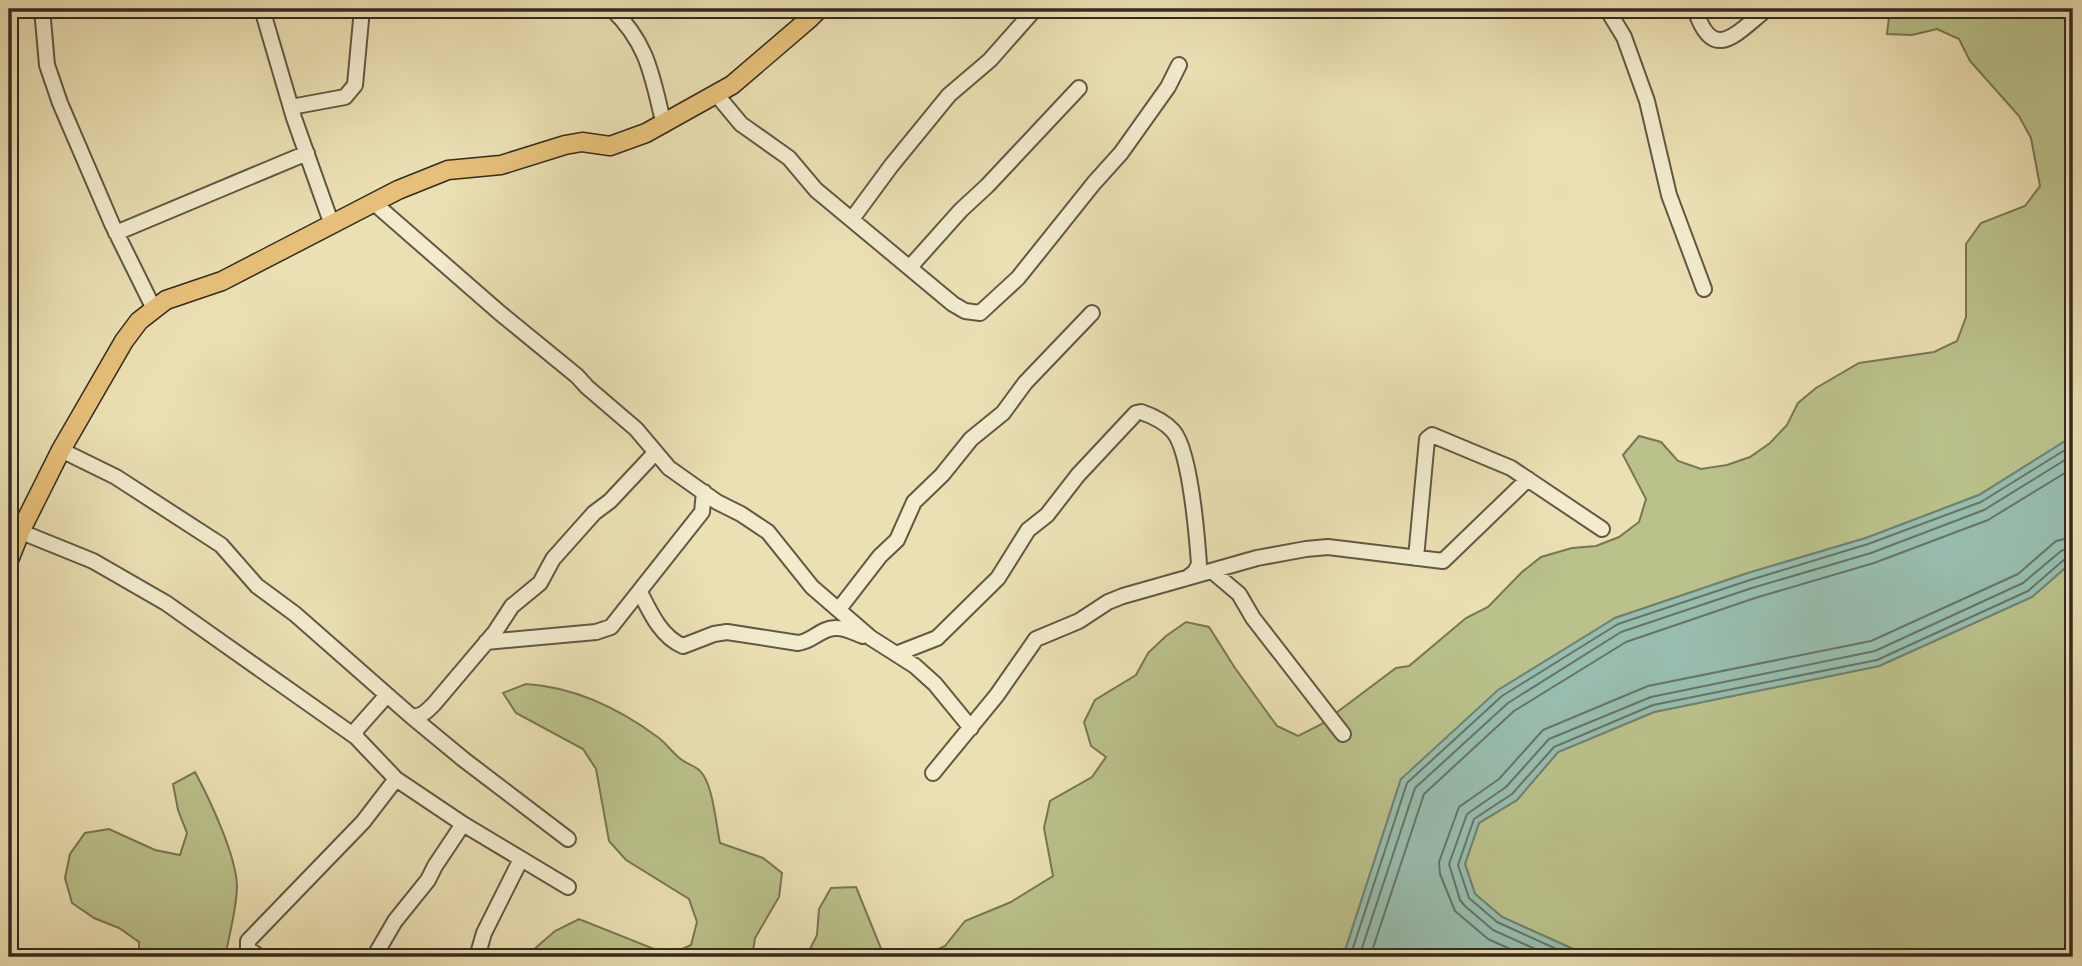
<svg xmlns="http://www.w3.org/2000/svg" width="2082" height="966" viewBox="0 0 2082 966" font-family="'IM FELL French Canon',serif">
<rect width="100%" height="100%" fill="#ebe0b4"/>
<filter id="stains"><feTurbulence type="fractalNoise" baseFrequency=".00286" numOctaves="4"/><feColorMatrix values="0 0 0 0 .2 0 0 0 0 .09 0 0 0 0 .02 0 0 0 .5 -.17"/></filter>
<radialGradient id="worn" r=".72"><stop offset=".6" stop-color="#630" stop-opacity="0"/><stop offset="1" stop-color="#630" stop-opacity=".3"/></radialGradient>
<path fill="#bac18b" stroke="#787654" stroke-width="2" d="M1890,9h183v428l-94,58 -113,43 -118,35 -133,45 -214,161 -58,178h-422l24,-11 20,-25 46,-19 42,-26 -9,-48 6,-27 42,-24 14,-20 -15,-11 -7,-24 11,-22 41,-25 12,-22 18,-17 20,-14 23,5 26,41 42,58 21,10 22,-11 76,-57 13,-2 57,-48 22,-11 34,-35 19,-15 31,-9 24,-2 23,-9 20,-15 7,-23 -23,-44 16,-19 22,6 17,19 23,8 26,-4 23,-8 20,-14 17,-18 11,-22 18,-15 43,-25 75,-11 23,-11 9,-24v-73l15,-21 44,-17 15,-20 -9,-48 -12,-22 -49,-55 -11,-22 -22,-10 -25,6 -25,-1z
M2073,561v396h-482l-89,-40 -27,-23 -10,-30 14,-41 38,-23 41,-48 96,-40 225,-46 153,-69z
M526,684c48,3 94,25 133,54 8,6 14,16 23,22 5,4 14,6 18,11 13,12 16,54 20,72l43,15 19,15 -3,24 -24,41 -3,19h-227l30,-26 24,-12 90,36 22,-10 6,-23 -8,-23 -63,-39 -17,-19 -13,-72 -13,-20 -67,-36 -13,-20z
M195,772c15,28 41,83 42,114 0,21 -8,50 -12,71h-86v-15l-20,-14 -25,-10 -22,-15 -7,-25 5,-24 15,-21 24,-4 46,21 25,5 7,-22 -9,-23 -5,-26z
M856,887l28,69 3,1h-81l11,-22 2,-26 12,-21z"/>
<path fill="#98bdae" stroke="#708274" stroke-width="2" d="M2073,436v125l-41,36 -153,69 -225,46 -96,40 -41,48 -38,23 -14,41 10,30 27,23 89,40h-248l58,-178 97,-89 117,-72 133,-45 118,-35 113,-43z"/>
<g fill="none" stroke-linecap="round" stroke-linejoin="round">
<path stroke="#667466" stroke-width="2" d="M1350,957l57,-174 95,-87 116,-72 132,-44 118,-36 113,-42 92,-57
M1359,957l56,-169 93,-85 113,-71 131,-44 119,-35 113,-43 89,-55
M1370,957l54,-163 90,-83 112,-69 129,-44 119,-35 114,-43 85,-52
M1528,957l-40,-18 -33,-28 -15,-37 -1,-12 20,-55 40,-28 44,-49 105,-44 223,-45 147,-67 38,-33 17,-4
M1553,957l-60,-27 -28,-24 -5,-6 -11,-36 18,-50 39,-27 43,-48 102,-42 224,-46 148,-68 38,-32 12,-4
M1574,957l-77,-35 -28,-24 -11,-33 16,-46 38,-25 42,-47 99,-42 224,-45 151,-69 38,-33 7,-2"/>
<g stroke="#625844" stroke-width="18">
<path id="minor" d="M28,9l15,3
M42,9l5,56 13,38 52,121 42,85
M262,9l32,109 38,107
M612,9c37,36 40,68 52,116
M1607,9l17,28 23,64 22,94 35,94
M1695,9c18,56 41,24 72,0
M716,94l25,30 48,34 27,32 137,114 12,7 15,2 38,-35 76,-95 27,-30 47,-66 11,-22
M291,107l54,-10 10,-12 7,-76
M374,203l126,110 77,63 10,11 49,42 33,39 48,34 24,12 27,18 44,55 59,51 44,28 20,18 36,44
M852,219l39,-53 58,-71 41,-35 45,-51
M116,233l191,-80
M910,267l51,-57 26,-24 92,-98
M61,450l55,27 105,68 36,41 38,28 116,102 52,43 105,80
M9,527l84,34 73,42 190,134 40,42 67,45 105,63
M1416,558l11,-119 5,-4 79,33 91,61
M1213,572l26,22 14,24 90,116
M640,592c10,20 21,45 43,54l31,-12 13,-2 71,11c14,-1 23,-15 37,-15 9,-1 20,5 28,8
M839,609l41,-53 17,-16 17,-38 28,-27 29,-36 32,-26 22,-30 67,-70
M486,642l110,-10 15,-5 91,-115 2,-20
M896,654l41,-16 61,-60 30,-48 19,-15 31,-40 58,-62 5,-1c12,4 24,10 32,19 17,19 24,105 26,133l-4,8 -8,6
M411,716c10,2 16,-5 23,-12l61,-72 17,-26 28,-23 13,-24 41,-46 16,-12 45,-48
M356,737v-7l31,-35
M933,773l64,-78 39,-56 43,-18 29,-19 15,-6 134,-38 49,-9 22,-2 115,14 85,-82
M260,957l-12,-8v-8l115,-119 33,-43
M374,957l21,-36 33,-41 7,-14 28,-42
M477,957l7,-24 37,-74"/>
</g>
<g stroke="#352a1e" stroke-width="21">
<path id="major" d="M9,560l12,-30 40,-80 63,-109 15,-20 27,-21 56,-19 176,-91 50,-20 53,-5 64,-20 17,-3 28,4 36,-13 86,-48 77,-66 10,-10"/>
</g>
<use href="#minor" stroke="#f2ebce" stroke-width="14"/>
<use href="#major" stroke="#e6c07a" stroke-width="18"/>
</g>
<rect width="2082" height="966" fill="none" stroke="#ebe0b4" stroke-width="35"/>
<rect x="10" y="10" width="2061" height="945" fill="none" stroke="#352a1e" stroke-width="3.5"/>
<rect x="18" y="18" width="2047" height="931" fill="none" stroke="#352a1e" stroke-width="2"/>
<rect width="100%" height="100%" filter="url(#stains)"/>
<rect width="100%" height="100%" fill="url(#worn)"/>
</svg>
